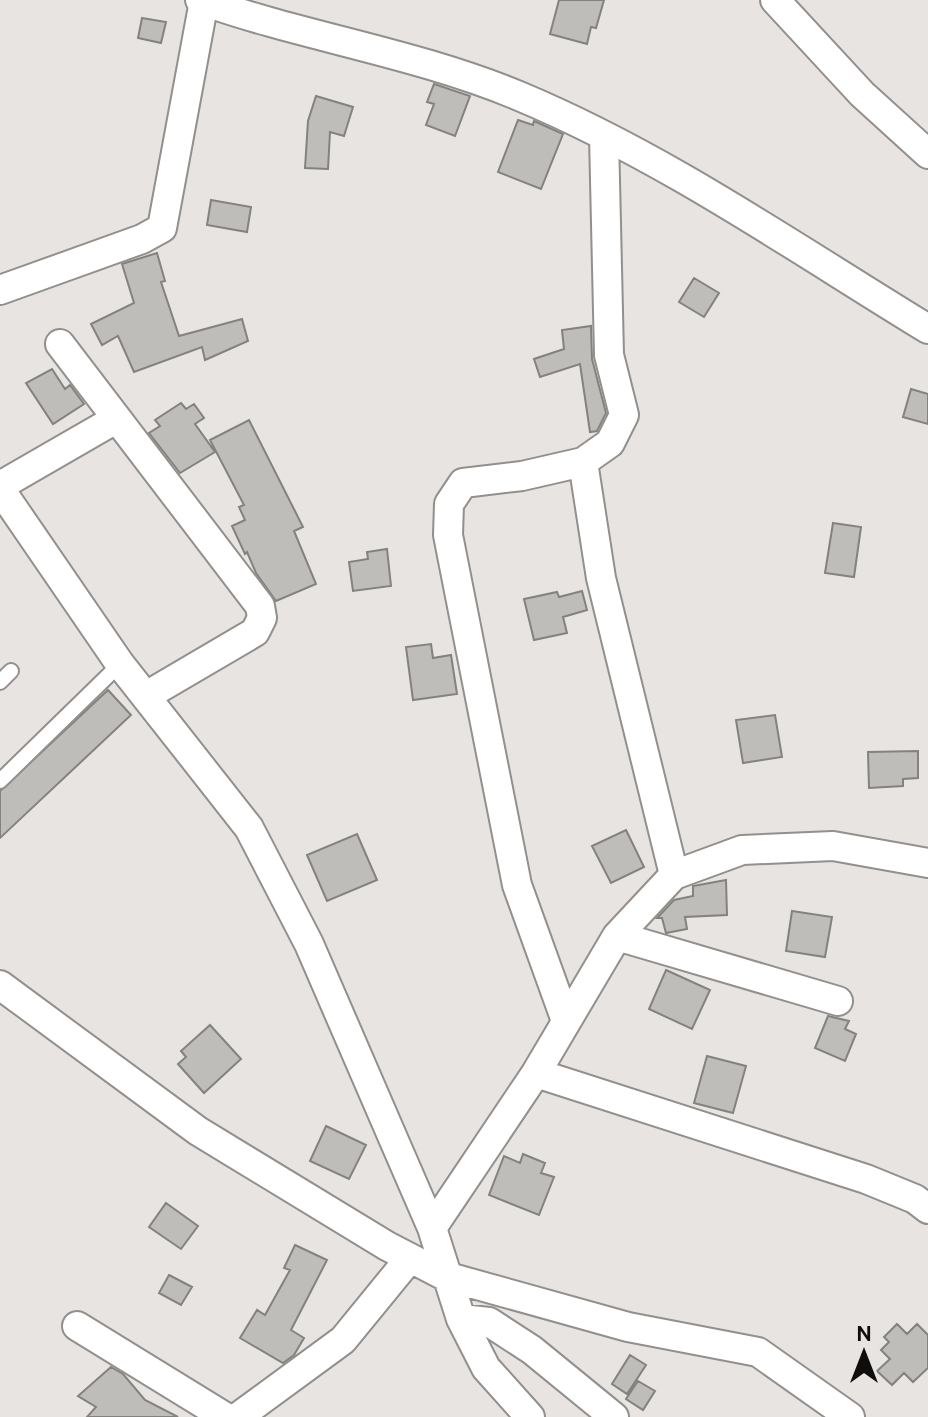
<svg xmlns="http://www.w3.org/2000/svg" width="928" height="1417" viewBox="0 0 928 1417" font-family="Cabin,sans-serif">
<rect width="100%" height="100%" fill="#e8e4e2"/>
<path fill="#bfbdba" stroke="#83827e" stroke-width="2" d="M559,0h45l-8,28 -5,-1 -4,17 -37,-10z
M142,18l24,4 -5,21 -23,-5z
M434,84l36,12 -15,40 -29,-11 8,-21 -7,-2z
M316,96l37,11 -9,29 -14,-4 -2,37 -23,-1 3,-47z
M518,120l15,5 1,-4 29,13 -22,55 -43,-17z
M211,200l40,7 -4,25 -40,-7z
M157,253l8,28 -4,1 18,54 63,-17 6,22 -43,19 -3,-13 -68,25 -16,-36 -16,9 -11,-21 43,-21 -12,-39z
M694,278l25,15 -15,24 -25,-15z
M591,326l1,33 14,54 -9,18 -7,1 -10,-68 -40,13 -6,-18 30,-10 -2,-19z
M52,369l13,20 5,-4 14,19 -31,20 -27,-41z
M911,389l17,5v30l-25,-7z
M181,403l5,6 8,-5 10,14 -9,6 20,28 -35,21 -31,-40 11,-7 -5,-6z
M249,420l54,107 -9,4 22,53 -40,17 -20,-28 -9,-21 -2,2 -13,-28 13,-6 -6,-13 5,-2 -34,-65z
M833,523l28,4 -7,50 -29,-4z
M387,549l4,37 -38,5 -4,-29 19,-3 -1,-7z
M582,591l5,19 -24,7 4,16 -33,7 -10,-41 33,-7 2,5z
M431,644l2,14 18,-3 6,39 -44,6 -7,-53z
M108,690l23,25 -131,123v-47z
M775,715l7,42 -39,6 -7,-43z
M918,751v27l-15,1v7l-34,2 -1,-36z
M626,830l18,37 -33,16 -19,-37z
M357,834l20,46 -50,21 -20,-46z
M726,880l1,35 -42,2 2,12 -21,4 -4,-15h-5l17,-18 19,-4v-10z
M792,911l40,6 -7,40 -39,-6z
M666,970l44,20 -18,39 -43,-20z
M828,1016l21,5 -4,8 11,5 -11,27 -30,-13z
M210,1025l31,34 -37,34 -26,-29 8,-7 -5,-6z
M707,1056l39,10 -13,47 -39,-10z
M326,1126l40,19 -17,34 -39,-18z
M523,1154l22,9 -4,10 13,4 -15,38 -50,-20 15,-39 16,7z
M166,1203l32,23 -17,23 -32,-22z
M295,1245l32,15 -36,70 13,8 -10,17 -11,8 -43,-25 17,-28 8,5 25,-45 -6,-2z
M169,1275l23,12 -11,18 -22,-12z
M897,1324l10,10 10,-10 11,11v33l-15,14 -9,-9 -12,12 -15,-14 13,-12 -9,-9 8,-8 -5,-5z
M630,1355l16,10 -19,29 -15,-10z
M111,1367l12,7 22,26 33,17h-91l9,-10 -18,-11z
M638,1381l17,10 -12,19 -17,-11z"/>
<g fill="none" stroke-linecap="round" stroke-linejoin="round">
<g stroke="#928f8c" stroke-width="18">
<path id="lane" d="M0,682l11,-11
M0,781l120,-117"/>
</g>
<g stroke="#928f8c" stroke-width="32">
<path id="street" d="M200,0c104,37 216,53 319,96 144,60 276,152 409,233
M775,0l87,94 66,60
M0,290l142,-51 20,-11 42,-227
M60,344l200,262 2,12 -7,14 -109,64
M583,462l18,116 73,297
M0,486l116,-67
M0,489l120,175 129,164 60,116 87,201 36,83 29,91 25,49 44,49
M617,936l221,65
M0,985l198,146 189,115 58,30 183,51 130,25 92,65
M566,1021l-49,-136 -69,-350 1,-31 14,-21 59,-7 61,-14 27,-19 14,-28 -15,-60 -5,-219
M536,1073l330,106 49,20 13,10
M432,1228l104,-155 81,-137 57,-61 68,-25 91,-4 95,17
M461,1319l28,3 43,28 82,67
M77,1326l148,91
M238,1417l105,-77 67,-82"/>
</g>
<use href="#lane" stroke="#fff" stroke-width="14"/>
<use href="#street" stroke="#fff" stroke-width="28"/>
</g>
<g transform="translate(864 1353)" stroke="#e8e4e2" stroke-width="6" paint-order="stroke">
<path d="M0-6L14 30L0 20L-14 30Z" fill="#0f0e0d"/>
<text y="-12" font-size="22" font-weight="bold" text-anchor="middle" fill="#0f0e0d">N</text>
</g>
</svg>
